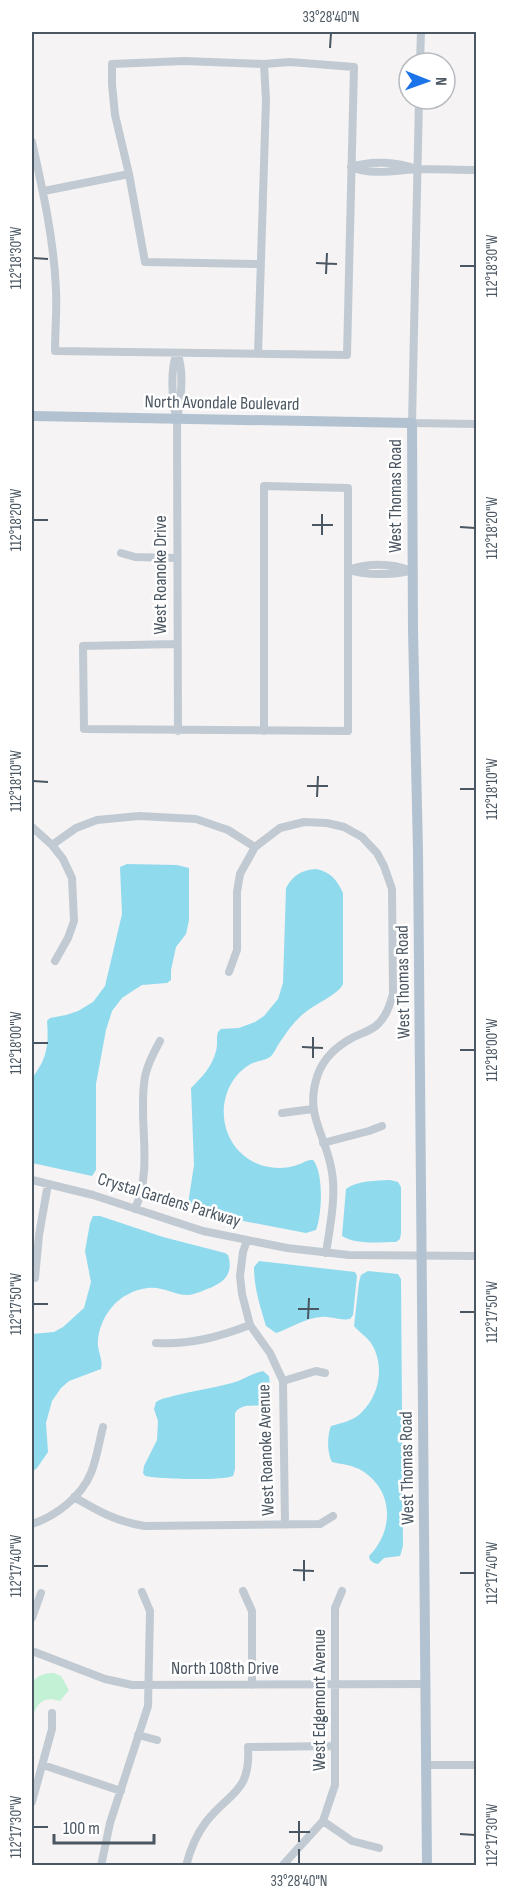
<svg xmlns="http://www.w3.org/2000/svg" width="508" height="1897" viewBox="0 0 508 1897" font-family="'Sofia Sans Condensed',sans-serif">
<rect width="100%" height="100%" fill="#f5f3f3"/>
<path fill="#c3f1d5" d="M54,1673l7,3 8,14 -9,11c-13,-4 -21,-1 -26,12l-2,-1v-30c7,-7 12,-9 22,-9z"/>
<path fill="#90daee" d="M127,864l50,1 12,3v52l-3,14 -10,13 -5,23v10l-4,3 -25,2 -8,5 -12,8 -10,13 -6,19 -10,54v86l-4,6 -60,-13v-85c15,-19 17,-33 15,-57l3,-3 16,-3 12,-4 15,-9 12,-16 17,-72 -2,-47z
M316,869c15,3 21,11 27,24v91c-4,10 -26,19 -36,27 -11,8 -19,19 -27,31 -3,4 -6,12 -10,15 -6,4 -15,4 -21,8 -23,14 -31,45 -21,69 7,17 22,30 41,33 10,2 21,1 31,-3 5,-2 7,-4 13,-4 11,13 9,55 3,70l-10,3 -78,-15 -37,-10 -3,-4 6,-39 -3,-77c11,-11 21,-21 25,-37 2,-7 0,-13 2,-19l3,-3 18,-1 16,-6 9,-6 14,-17 5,-16 3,-95c7,-13 16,-18 30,-19z
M390,1180l8,2 3,5v46l-1,6 -4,3c-16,0 -40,3 -54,-6l4,-47c12,-9 30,-8 44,-9z
M93,1216h7l63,21 62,16 3,2c6,19 -4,28 -21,34 -5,2 -12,5 -18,6 -13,1 -26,-9 -41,-7 -13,1 -28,9 -36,19 -9,10 -15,26 -14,39 1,8 5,15 3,23l-32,12 -8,7 -9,13 -6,22 2,29 -11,16 -5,4v-138l22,-2 9,-5 21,-19 7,-26 -6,-31 5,-28z
M259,1261l96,11 2,4 -4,39 -3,4c-10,2 -19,-3 -29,-2 -16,1 -30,11 -45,16l-10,-7c-6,-20 -12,-38 -12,-59z
M368,1271l30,3 3,5 2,267 -3,10 -16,2 -6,6 -4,-1 -4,-3 -1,-4c26,-26 25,-68 -10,-87 -8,-4 -18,-5 -27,-7 -5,-9 -5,-26 -1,-36 10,-3 22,-5 30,-13 19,-18 24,-48 10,-70 -5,-7 -12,-11 -17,-17l5,-44 2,-7z
M263,1371l6,5 2,23c-9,13 -27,0 -36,14v56l-2,7c-12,5 -74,3 -88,0l-2,-3 1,-7 13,-26 1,-19 -4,-12 2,-7c6,-4 11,-4 17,-6 20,-5 40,-8 59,-13 11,-3 20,-10 31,-12z"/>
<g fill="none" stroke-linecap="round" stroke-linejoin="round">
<path stroke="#c1cad2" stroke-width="8" d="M420,63l1,-31
M419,99l-7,324 64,1
M32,142c11,49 22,98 24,148 1,20 -1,41 -1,61l292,4 7,-288 -64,-5 -26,2 -80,-3 -72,3v20l3,31 14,59 16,88 116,2
M351,167c23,9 46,3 69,2 19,0 38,1 56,1
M351,167c21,-7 46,-5 66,2
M44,191l85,-17
M177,353c8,19 4,46 0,66l1,312
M258,354l8,-254 -2,-36
M176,416c-4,-16 -6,-48 1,-63
M121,553l14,4 42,1
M348,570c21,-7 43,-7 64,1
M348,570c21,6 41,5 62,1
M177,644l-94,2 1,83c88,0 176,2 264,2v-243l-84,-2v245
M32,827l20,18 24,-17 21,-8 42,-4 57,3 32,11 27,17 25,-19 24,-6 23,1 17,4 18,10 15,16 7,13 8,23 1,105c-3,10 -6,21 -14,29 -7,8 -18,10 -27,15 -15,8 -28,20 -34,36 -14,40 6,57 13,93 6,27 -1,59 -5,86
M52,845l11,14 9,19 2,43 -6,17 -13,23
M229,972l8,-22v-58l3,-18 15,-27
M282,1113l31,-4
M323,1143l46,-12 13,-5
M32,1180l61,15 110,36 84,17 62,7 127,1
M135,1209c18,-40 4,-83 9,-125 1,-15 9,-30 16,-43
M247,1240l-4,12 -3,24 2,18 8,31 20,28 13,28 2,144
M35,1278l4,-43 9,-51
M156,1343c33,2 63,-6 94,-18
M283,1381l33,-10 9,2
M74,1497c24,14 43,25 71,29l175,-2 13,-8
M32,1524c24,-8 49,-27 59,-51 6,-15 8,-31 12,-46
M243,1591l9,20v74
M32,1618l9,-25
M32,1651l73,28 27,6 293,-1
M138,1735l19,5
M43,1765l78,26
M427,1765h49
M32,1802l20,-73v-16
M323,1821l29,20 27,7
M101,1866l9,-43 38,-117 2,-95 -8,-19
M186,1866c4,-16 10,-31 20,-44 23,-30 45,-29 42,-75l87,-1
M282,1866l41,-45 12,-36v-177l7,-17"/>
<path stroke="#b3c2d1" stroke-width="10" d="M32,416l380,7 1,208 5,220 9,1015"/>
</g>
<path fill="none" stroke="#4a5661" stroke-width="2" d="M330,48l1,-15M33,258l15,1M316,263l21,1M460,266h15M326,274l1,-21M33,520h15M312,525h21M460,527l15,1M322,535v-21M33,781l15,1M307,786h21M460,789h15M317,797l1,-21M33,1043h15M302,1047l21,1M460,1050h15M313,1058v-21M33,1304h15M298,1309h21M460,1312h15M308,1319l1,-21M33,1566h15M293,1570l21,1M460,1573h15M304,1581v-21M33,1827h15M289,1832h21M460,1834l15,1M299,1842v-21M299,1864v-15"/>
<g text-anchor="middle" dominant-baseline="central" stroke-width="5" stroke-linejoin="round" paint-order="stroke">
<g font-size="18" fill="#4a5661" stroke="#fff">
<text transform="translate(222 403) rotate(1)">North Avondale Boulevard</text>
<text transform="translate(395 496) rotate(-90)">West Thomas Road</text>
<text transform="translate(160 575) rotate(-90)">West Roanoke Drive</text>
<text transform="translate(403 982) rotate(-91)">West Thomas Road</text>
<text transform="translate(169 1200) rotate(17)">Crystal Gardens Parkway</text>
<text transform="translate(266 1450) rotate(-92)">West Roanoke Avenue</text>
<text transform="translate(407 1468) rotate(-91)">West Thomas Road</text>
<text x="225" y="1668">North 108th Drive</text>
<text transform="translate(319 1700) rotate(-90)">West Edgemont Avenue</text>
</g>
</g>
<rect width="508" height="1897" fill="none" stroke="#ffffff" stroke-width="66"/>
<g transform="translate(427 81) rotate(91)"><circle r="28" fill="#ffffff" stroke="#b7bbc0" stroke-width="1.5"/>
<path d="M0-4.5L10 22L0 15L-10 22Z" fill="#1a73e8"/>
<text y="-9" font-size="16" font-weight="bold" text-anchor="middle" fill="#4a5661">N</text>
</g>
<path d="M54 1834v9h100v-9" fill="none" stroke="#4a5661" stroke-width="3"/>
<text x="63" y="1834" font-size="18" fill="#4a5661" stroke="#ffffff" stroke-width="4.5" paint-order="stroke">100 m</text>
<rect x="33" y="33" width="442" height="1831" fill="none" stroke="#4a5661" stroke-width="2"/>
<g font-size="15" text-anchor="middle" fill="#4a5661">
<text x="331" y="22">33°28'40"N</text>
<text transform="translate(16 258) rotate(-90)" y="5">112°18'30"W</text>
<text transform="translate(492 266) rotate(-90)" y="5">112°18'30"W</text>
<text transform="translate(16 520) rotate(-90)" y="5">112°18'20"W</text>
<text transform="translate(492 528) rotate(-90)" y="5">112°18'20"W</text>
<text transform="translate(16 781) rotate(-90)" y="5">112°18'10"W</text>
<text transform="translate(492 789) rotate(-90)" y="5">112°18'10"W</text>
<text transform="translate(16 1043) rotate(-90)" y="5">112°18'00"W</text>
<text transform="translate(492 1050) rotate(-90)" y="5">112°18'00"W</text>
<text transform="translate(16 1304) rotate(-90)" y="5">112°17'50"W</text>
<text transform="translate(492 1312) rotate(-90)" y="5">112°17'50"W</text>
<text transform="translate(16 1566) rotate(-90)" y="5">112°17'40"W</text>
<text transform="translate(492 1573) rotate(-90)" y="5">112°17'40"W</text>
<text transform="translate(16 1827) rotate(-90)" y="5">112°17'30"W</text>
<text transform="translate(492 1835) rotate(-90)" y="5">112°17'30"W</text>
<text x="299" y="1886">33°28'40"N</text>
</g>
</svg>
